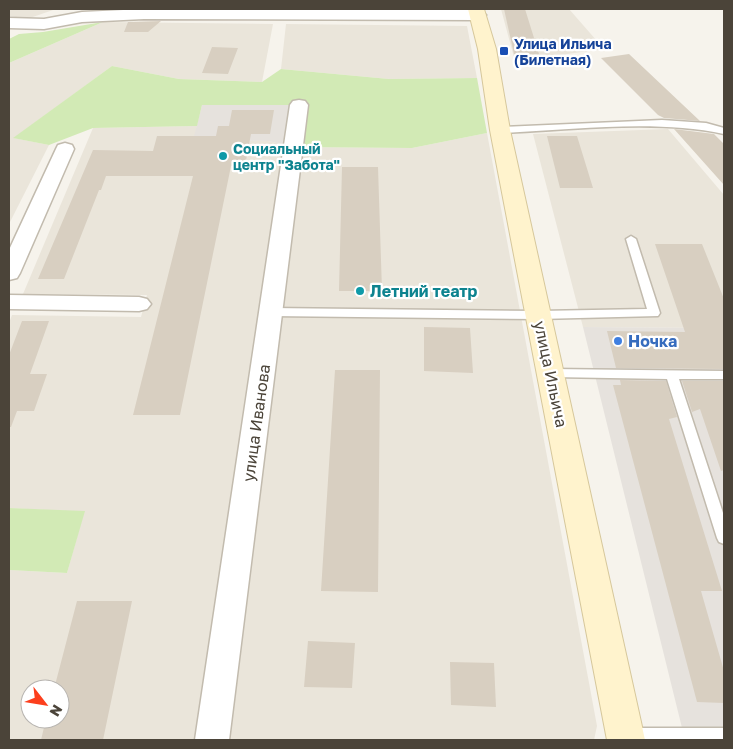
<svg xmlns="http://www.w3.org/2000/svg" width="733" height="749" viewBox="0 0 733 749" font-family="'Golos Text',sans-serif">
<rect width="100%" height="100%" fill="#f6f3ec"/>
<path fill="#eae5da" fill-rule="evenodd" d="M9,9h47l-29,10 -18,-3z
M122,9h316v1h-317z
M501,9h68l35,40 -89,12z
M103,22l170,2 -11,58 -83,-3 -67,-13 -98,72 35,7 -40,79v-161z
M286,24l181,2 10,52 -88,1 -108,-10z
M197,126l-3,14 74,1 25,6 119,1 75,-15 110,593 -3,14h-585v-170l58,3 17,-61 -75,-4v-185l3,-8 129,2 6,-22 -124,-1 70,-166zM30,689h30v30h-30z
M668,129l56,66v133l-141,-1 -50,-193z"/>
<path fill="#e6e2dd" d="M202,105h97l-6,42 -25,-6 -75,-1z
M583,327l141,1v412h-39z"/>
<path fill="#d2eab5" d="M103,22l-94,41v-24l10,-5 24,-2z
M112,66l67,13 83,3 19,-13 108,10 88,-1 10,55 -75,15 -119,-1 5,-42h-96l-5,21 -104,2 -44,17 -36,-7z
M9,508l76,3 -18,62 -58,-3z"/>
<path fill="#d8cfc1" d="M504,9h21l14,45h-25z
M161,21l-13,11h-24l4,-10z
M212,47l26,1 -10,26 -26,-1z
M629,54l71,67 -36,-3 -6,-3 -57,-57z
M232,110h42l-4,24h-19l-6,32h-14l-51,249h-47l60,-239h-87l-5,14h-2l-35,89h-26l55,-129 60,1 4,-15h59l2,-10h11z
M674,129l40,5 10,10v41z
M547,136h30l16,52h-33z
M342,167h36l4,124h-43z
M655,244h47l22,55v70l-108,-1 -9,-37 78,1z
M22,321h27l-19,53h17l-13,37h-17l-6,16h-2v-72z
M424,327l46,1 3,45 -49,-2z
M335,370h45l-2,222 -57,-1z
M620,380l46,1 11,36 -8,2 53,172h-21l23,80v32l-27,-1 -84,-317h8z
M682,381h42v89l-3,1 -21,-62 -8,3z
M77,601h55l-29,139h-62l5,-21h14v-30h-6z
M308,641l47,2 -3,45 -48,-1z
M450,662l44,1 2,44 -45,-2z"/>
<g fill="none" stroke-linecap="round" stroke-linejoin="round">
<g stroke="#c2bbae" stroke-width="3">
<path id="lane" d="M662,120l44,3 18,5v6c-69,-15 -152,-4 -224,-1l-5,-3 5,-3z
M631,236l5,3 24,74 -2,3 -119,3 -268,-3 -6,-4 6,-4 268,3 108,-2 -21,-70z
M552,369l172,2v8h-45l45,137v28l-5,-2 -2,-4 -50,-159 -115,-2 -6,-4z
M628,728h96v12h-103l-2,-4 3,-6z"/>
</g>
<g stroke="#c2bbae" stroke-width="3">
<path id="street" d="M144,9l334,1 8,5 -8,5 -334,-1 -62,3 -38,7 -35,-1v-10l35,1 38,-7z
M299,100l6,1 3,4 -79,635h-34l95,-635 3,-4z
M65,143l7,2 2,4 -54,124 -3,5 -8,2v-30l47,-101 2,-4z
M9,295l130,2 8,2 4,5 -4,5 -8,2 -130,-2z"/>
</g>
<g stroke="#d6c79b" stroke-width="2">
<path id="secondary" d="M468,9h16l12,40 14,81 135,610h-38l-117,-610 -12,-81z"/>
</g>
<use href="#lane" fill="#fff" fill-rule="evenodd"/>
<use href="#street" fill="#fff" fill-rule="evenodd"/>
<use href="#secondary" fill="#fff3cd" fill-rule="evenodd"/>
</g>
<rect fill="#1a4fb4" stroke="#fff" stroke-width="2" x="499" y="46" width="10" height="10" rx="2.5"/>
<g fill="#0f9aa8" stroke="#fff" stroke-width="2">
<circle cx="223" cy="156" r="5"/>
<circle cx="360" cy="291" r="5"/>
</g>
<circle fill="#3f7fe0" stroke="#fff" stroke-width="2" cx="618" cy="341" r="5"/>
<g text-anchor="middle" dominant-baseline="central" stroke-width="4.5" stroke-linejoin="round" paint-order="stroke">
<g font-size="14" font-weight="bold" fill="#164399" stroke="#fff" text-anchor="start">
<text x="514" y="43">Улица Ильича<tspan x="514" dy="16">(Билетная)</tspan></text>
</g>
<g font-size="14" font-weight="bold" fill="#0d838f" stroke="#fff" text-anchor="start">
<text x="233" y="148">Социальный<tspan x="233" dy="16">центр "Забота"</tspan></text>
</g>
<g font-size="16" font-weight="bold" fill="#0d838f" stroke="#fff" text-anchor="start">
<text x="370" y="291">Летний театр</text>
</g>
<g font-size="16" font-weight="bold" fill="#366cbe" stroke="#fff" text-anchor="start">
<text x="628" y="341">Ночка</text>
</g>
<g font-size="16" fill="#4b4439" stroke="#fff">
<text transform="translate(551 374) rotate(78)">улица Ильича</text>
<text transform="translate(256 423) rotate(-82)">улица Иванова</text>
</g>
</g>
<rect width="733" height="749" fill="none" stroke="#4b4439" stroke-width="20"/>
<g transform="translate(45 704) rotate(121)"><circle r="24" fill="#ffffff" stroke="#b7b4b0"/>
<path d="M0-4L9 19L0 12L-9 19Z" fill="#fc3f1d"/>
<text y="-8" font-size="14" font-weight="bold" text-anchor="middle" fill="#4b4439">N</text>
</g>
</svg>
